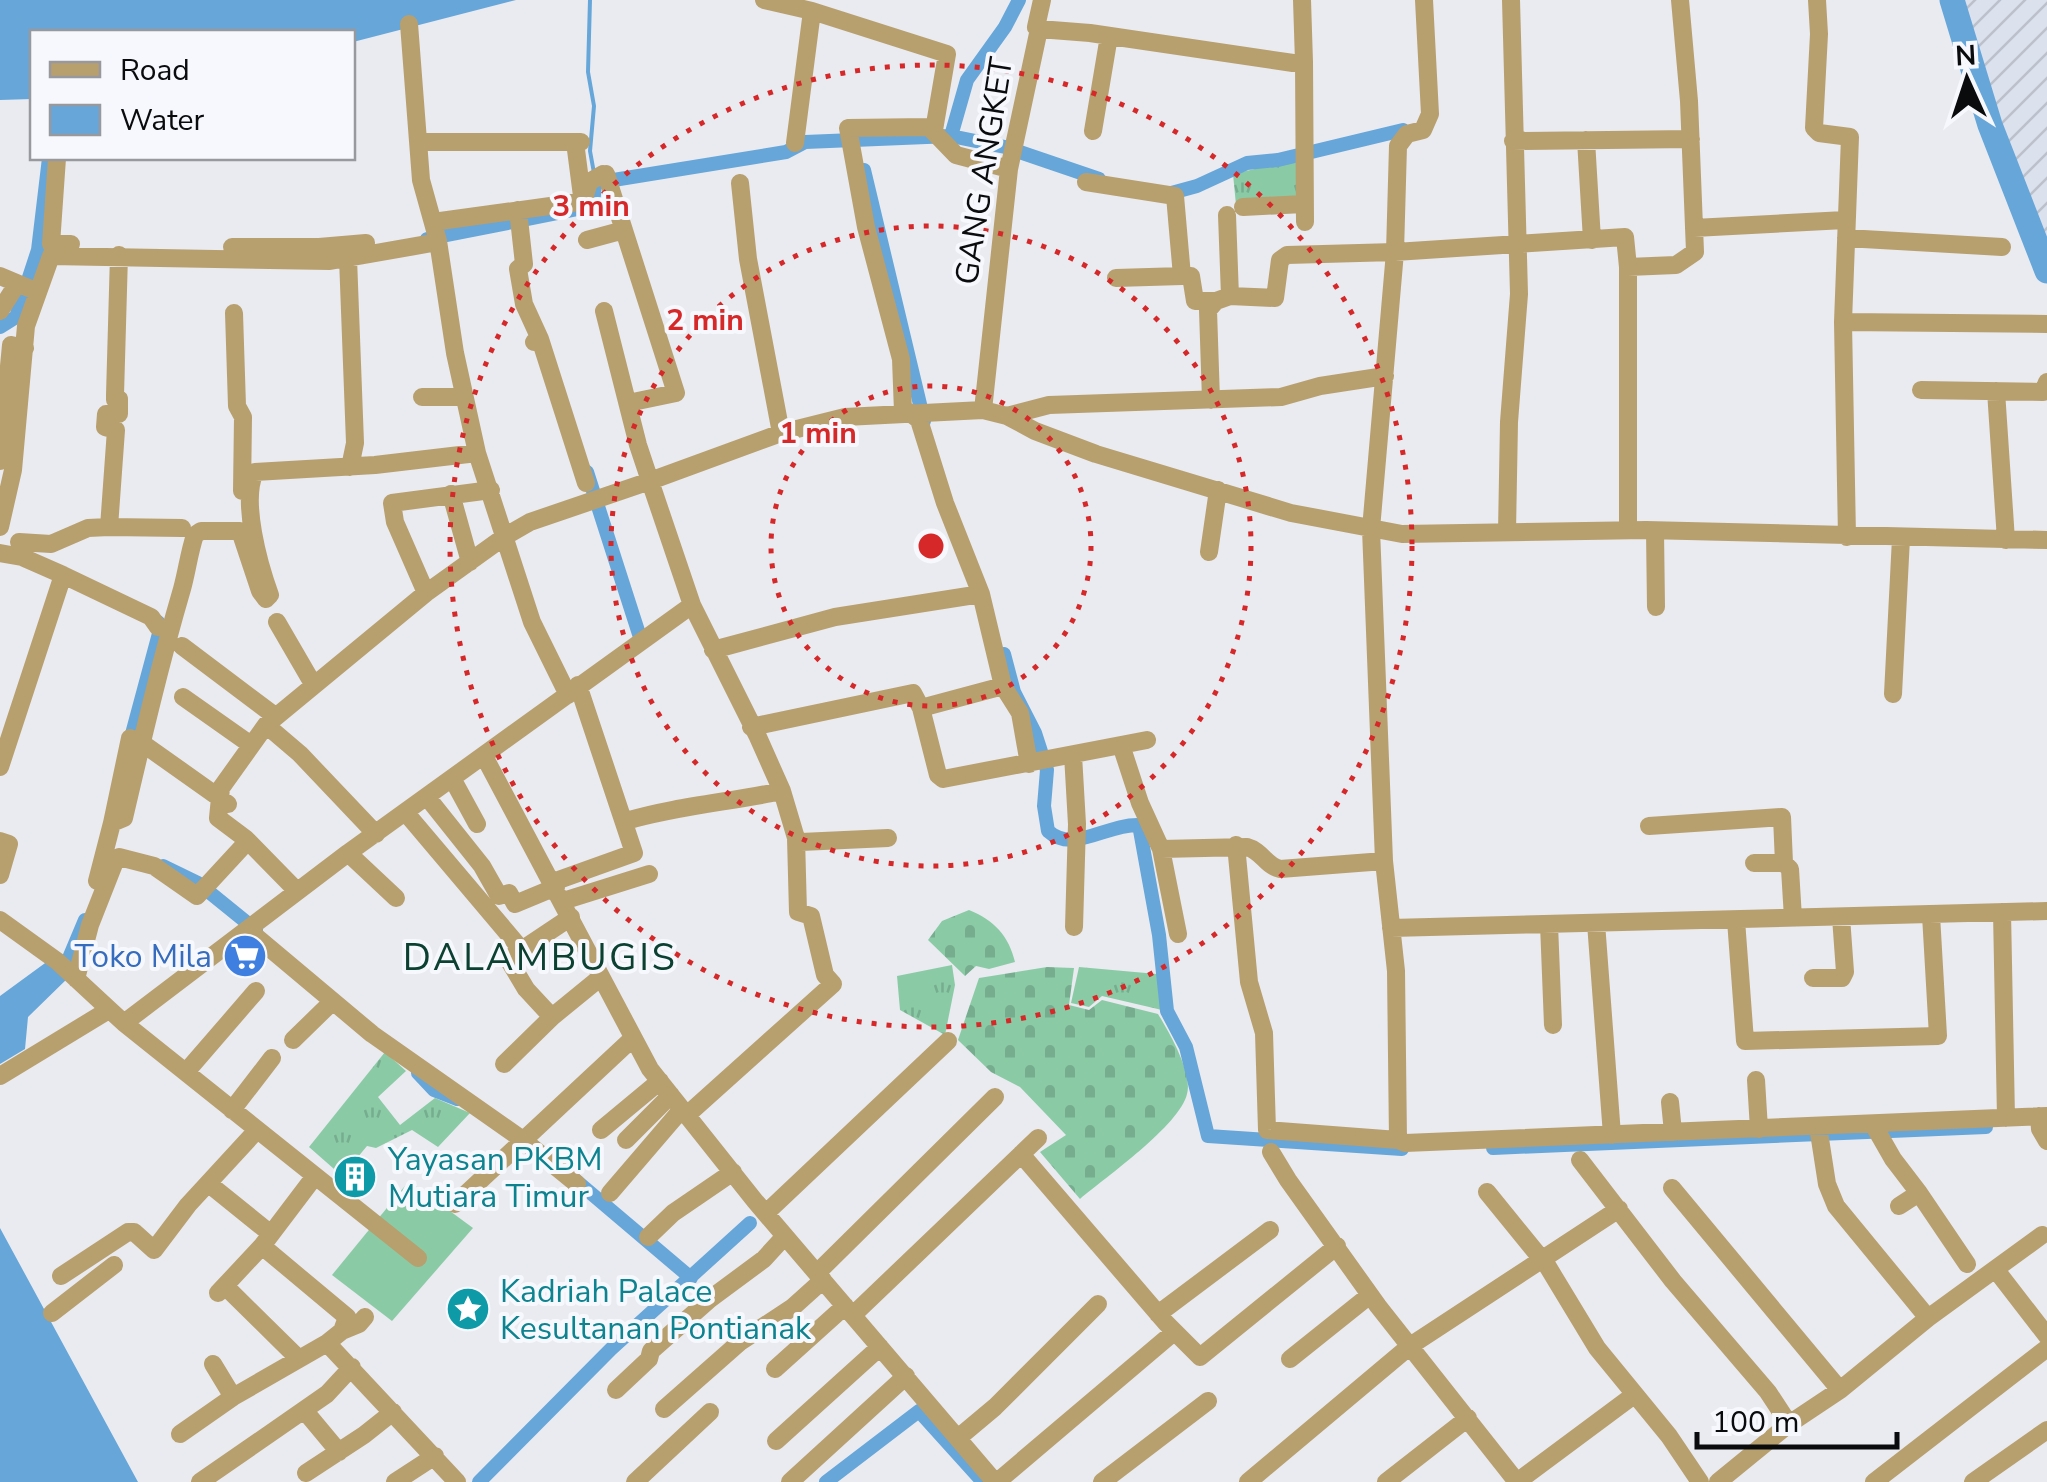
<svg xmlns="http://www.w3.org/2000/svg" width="2047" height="1482" viewBox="0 0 2047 1482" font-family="'Nunito Sans',sans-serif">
<defs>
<pattern id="industrial-furrows" width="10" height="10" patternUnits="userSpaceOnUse" patternTransform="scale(2.5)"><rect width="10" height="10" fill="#dce1ee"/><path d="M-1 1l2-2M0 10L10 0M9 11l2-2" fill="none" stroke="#bbc0cb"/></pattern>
<pattern id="grass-tufts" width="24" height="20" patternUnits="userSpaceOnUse" patternTransform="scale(2.5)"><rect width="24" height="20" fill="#8acba6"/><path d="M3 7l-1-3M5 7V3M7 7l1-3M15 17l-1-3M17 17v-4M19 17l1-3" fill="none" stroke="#76ad8e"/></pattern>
<pattern id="cemetery-stones" width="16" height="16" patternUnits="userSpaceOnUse" patternTransform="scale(2.5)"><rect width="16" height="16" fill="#8acba6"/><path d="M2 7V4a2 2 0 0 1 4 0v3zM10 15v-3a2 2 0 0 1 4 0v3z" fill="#76ad8e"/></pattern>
</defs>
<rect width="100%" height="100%" fill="#e9ebf0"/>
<path fill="url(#industrial-furrows)" d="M1963,0h84v267l-83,-248z"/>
<path fill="url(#grass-tufts)" d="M1289,161l14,3v40l-67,1 -3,-31z
M952,965l3,20 -10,50 -45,-25 -3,-34z
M1079,967l78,7 5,36 -60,-14 -13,11 -18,-4z
M385,1052l21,19 -28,26 22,28 35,-27 35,15 -32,34 -26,-17 -36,18 -9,-2 -25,30 -33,-29z"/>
<path fill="url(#cemetery-stones)" d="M969,910c25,10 40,26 46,52l-26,7 -13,-3 -11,10 -37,-36 14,-19z
M1047,967l27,1 -5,37 20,5 13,-10 56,14c11,18 35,59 29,80 -7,31 -81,83 -107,105l-40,-47 26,-17 -46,-48 -29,-15 -33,-32 21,-62z"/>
<path fill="#8acba6" d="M409,1181l64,47 -81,93 -60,-46z"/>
<path fill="#67a6d9" d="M0,0h516l-163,42 -1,-10h-320v67l-32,1z
M52,958l18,18 -42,41 -3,32 -25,15v-68z
M0,1228l138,254h-138z"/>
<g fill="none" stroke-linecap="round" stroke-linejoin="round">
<path stroke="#67a6d9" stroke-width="4" d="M590,0l-2,72 6,34 -4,45 4,22"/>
<path stroke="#67a6d9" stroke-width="14" d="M951,136l16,-56 38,-53 14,-27
M864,170l60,251
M1164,195l33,-9 50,-23 31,-3 125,-30
M427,239l166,-33 2,-23 191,-31 19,-10 146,-6 54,11 94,32
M38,250h24
M0,327l16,-10 22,-67 11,-92
M587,472l52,162
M1004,654l10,38 21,41 12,37 -3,36 4,25c25,23 58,-7 91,-6l20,110 8,76 19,36 22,89 194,13
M129,745l32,-119 -3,-4
M163,866l35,17 58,47
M64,970l21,-50
M418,1073l16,17 23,9
M1493,1148l493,-21
M573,1178l118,100
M479,1482l132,-133 139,-126
M826,1482l93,-71 64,71"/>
<path stroke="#67a6d9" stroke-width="25" d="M1952,0l38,125 57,146"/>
<path stroke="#b89f6e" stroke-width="18" d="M764,0l48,11 -17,132
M1424,0l6,114 -7,16 -16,4 -9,12 -3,106 -24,277 13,332 12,110 2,169 7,3 642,-27
M1817,0l2,34 -5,94 5,5 31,4 -7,185 4,215
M812,11l135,43 -13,76
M409,24l12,156 17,61 17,112 22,100 55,169 36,73
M1039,29l-3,-2 6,-27
M1304,62l1,160
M1093,131l16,-95
M1586,140l6,100
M1513,141l178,-2
M418,142h163
M575,142l7,54
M57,158l-6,86h20
M606,174l70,219 -48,10
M1086,182l89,14 7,80 -66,2
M740,183l8,76 33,174
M1243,207l60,-3
M518,210l6,54 -6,5 6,35 16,35 -6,3
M433,222l146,-20 5,-3 5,-17 14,-8
M1694,228l151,-8
M1846,238l156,9
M587,240l37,-10
M232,247h87l47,-4
M119,255l-4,140v5l4,-1v15h-13l-1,13 11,3 -7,97 73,1
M348,258l7,185 -5,24
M1628,267l48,-2 19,-13 -6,-151 -9,-101
M0,276l38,16
M1182,276h9l4,25h21
M1230,296l45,2 5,-38 7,-5 108,-3 230,-15 3,30v263
M0,311l17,-27
M234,313l3,93 6,11 -1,74
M1843,322l204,2
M540,339l46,144
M1921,390l122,2 4,-10
M1996,391l10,149
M422,397h42
M1211,400l-3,-90 8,-9 14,-5 -3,-81
M983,410l26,-241 30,-140 51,4 203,30 11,-1 -2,-62
M903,412l-2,-53 -35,-132 -18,-99 81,-1 27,28 53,14
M909,412l10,8 26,83 36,91 22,92 17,27 9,51
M1007,416l42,-11 232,-8 39,-11 65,-10
M0,461l11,-116 14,3
M451,494l19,68
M0,527l13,-57 13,-144 25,-70 279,5 108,-19
M1655,531l1,76
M1507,532l2,-110 10,-128 -8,-294
M19,542l32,2 37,-16 21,-1
M1209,552l9,-62
M0,553l22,4 2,-10
M63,575l88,42 7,10
M426,593l-31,-71 -3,-19 99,-13
M277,622l36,62
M182,646l93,70
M713,650l122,-33 146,-23
M1893,694l8,-156
M183,697l68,48
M921,708l82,-22
M266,725l34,29 76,80
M751,727l162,-34 8,15 17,67 5,4 204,-39
M1121,745l19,58 21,46 17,85
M1073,755l4,69 -3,103
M484,756l166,313 105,132 240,281
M0,767l63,-192 -41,-18
M453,780l24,44
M427,797l55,69 17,30 10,-3 6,11 41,-17
M228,804l-86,-61 -12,-5 -18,85 12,-5c18,-77 36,-154 58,-229 5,-18 7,-36 13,-54l6,-4h39l20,60 6,8 4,-4c-11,-30 -29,-94 -15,-123l120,-7 102,-12
M406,813l115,136
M626,821c51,-15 104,-19 156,-30
M1649,826l133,-9 2,46
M888,838l-87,4 -5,-4 -14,-47 -24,-54 -66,-132 -42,-124 131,-48 64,-16 138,-7 24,6 28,15 61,23 195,59 111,21 244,-4 401,10
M0,841l9,3 -9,31
M1236,845l13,137 15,51 3,97 131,10
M1161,849l86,-2c15,4 19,19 33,22l104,-8
M348,853l48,45
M1754,863h30l6,6 3,49
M97,881l15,-58
M553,882l81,-29 -56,-168
M297,891l-51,-52 -28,-21 3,-30 45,-63 160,-132 78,-56 26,-15 120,-41 -12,-36 -34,-134
M563,901l86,-27
M2002,912l4,206
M0,920l57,41 67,62 224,-170 344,-248
M1736,920l9,121 193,-5 -7,-121
M1596,923l16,212
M1549,924l4,101
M1391,928l656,-17
M248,930l124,104 151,106 54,44
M1813,978h29l3,-6 -4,-55
M76,979l14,-54 26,-66 3,-2 35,9 43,30 48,-52 7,1
M552,1017l-26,-28 -18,-30 63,-42
M124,1023l294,235
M293,1040l39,-38
M504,1064l48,-47 49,-40
M186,1072l70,-81
M0,1076l107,-65
M1756,1080l3,49
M1670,1102l3,30
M232,1110l40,-52
M687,1115l146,-131 -8,-9 -14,-59 -13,-4 -2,-74
M2039,1116l1,13 7,12
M1873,1124l20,35 26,34 -20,13
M1818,1126l9,58 9,22 92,112
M601,1130l59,-49
M626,1140l45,-45
M1271,1152l17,28 90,126 139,176
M1021,1154l145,169 34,34 137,-111
M1580,1160l93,121 95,111 21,32
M209,1184l62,50
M1672,1188l168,202
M1487,1192l61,75 49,81 72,88 31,46
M610,1193l72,-84
M1919,1193l48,71
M455,1204l178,-166
M766,1213l182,-172
M648,1237l25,-24 60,-41
M1996,1270l51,66
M817,1273l178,-176
M61,1276l67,-44h6l20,18 34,-45 69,-75
M225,1286l74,73
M218,1293l44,-47 53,-70
M52,1313l62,-48
M1158,1314l112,-84
M853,1315l185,-177
M342,1331l17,-7 6,-7
M327,1343l130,139
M1290,1359l80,-64
M213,1364l20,33
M775,1369l70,-63
M616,1390l33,-31 2,-8 59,-52 54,-40 21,-23
M664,1409l76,-67 53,-35 30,-27
M304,1410l35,42
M180,1434l53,-37 94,-54 15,-12 5,-14 -85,-71
M958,1438l37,-31 103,-103
M776,1441l104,-94
M306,1473l58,-38 29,-23
M200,1482l127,-88 25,-27
M395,1482l40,-26
M635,1482l75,-70
M790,1482l116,-106
M997,1482l177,-150
M1102,1482l106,-81
M1248,1482l162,-136 209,-137
M1386,1482l82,-64
M1517,1482l117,-87
M1718,1482l71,-58 51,-34 88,-72 114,-83
M1874,1482l173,-134
M1973,1482l74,-52"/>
</g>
<g fill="none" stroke="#d62828" stroke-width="5" stroke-dasharray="5 10">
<circle cx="931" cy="546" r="160"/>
<circle cx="931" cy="546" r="320"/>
<circle cx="931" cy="546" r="481"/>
</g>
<defs>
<g id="supermarket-disc" transform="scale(2.25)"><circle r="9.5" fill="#3f7fe0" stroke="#f6f8fe"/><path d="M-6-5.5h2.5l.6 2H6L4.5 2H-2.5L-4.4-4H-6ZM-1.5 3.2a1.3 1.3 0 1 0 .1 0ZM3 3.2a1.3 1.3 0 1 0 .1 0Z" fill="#fff"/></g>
<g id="building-disc" transform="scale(2.25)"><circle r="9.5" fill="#0f9aa8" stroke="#f6f8fe"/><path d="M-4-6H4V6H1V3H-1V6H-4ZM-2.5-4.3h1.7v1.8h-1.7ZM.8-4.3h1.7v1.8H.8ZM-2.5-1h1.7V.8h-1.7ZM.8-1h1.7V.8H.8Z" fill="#fff"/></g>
<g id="sight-disc" transform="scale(2.25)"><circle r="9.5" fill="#0f9aa8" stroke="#f6f8fe"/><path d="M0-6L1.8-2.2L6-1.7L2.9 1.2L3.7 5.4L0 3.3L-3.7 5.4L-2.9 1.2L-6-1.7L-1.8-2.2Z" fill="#fff"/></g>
</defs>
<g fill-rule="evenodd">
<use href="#supermarket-disc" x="245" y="956"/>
<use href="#building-disc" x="355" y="1177"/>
<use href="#sight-disc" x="468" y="1309"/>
</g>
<g text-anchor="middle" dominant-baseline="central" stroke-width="8" stroke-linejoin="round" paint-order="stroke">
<g font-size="32" fill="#0a0b0d" stroke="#f6f8fe">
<text transform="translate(984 171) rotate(-81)">GANG ANGKET</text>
</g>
<g font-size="32" fill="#366cbe" stroke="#f6f8fe" text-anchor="end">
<text x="212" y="956">Toko Mila</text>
</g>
<g font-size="32" fill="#0d838f" stroke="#f6f8fe" text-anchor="start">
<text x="388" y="1159">Yayasan PKBM<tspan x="388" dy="37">Mutiara Timur</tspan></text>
<text x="500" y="1291">Kadriah Palace<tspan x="500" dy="37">Kesultanan Pontianak</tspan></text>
</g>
<g font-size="38" letter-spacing="2.5" fill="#0c4132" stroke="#f6f8fe">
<text x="540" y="957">DALAMBUGIS</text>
</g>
</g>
<circle cx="931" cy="546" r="15" fill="#d62828" stroke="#f6f8fe" stroke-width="5"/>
<g font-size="30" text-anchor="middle" font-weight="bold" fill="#d62828" stroke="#f6f8fe" stroke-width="8" stroke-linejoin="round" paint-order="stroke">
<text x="591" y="216">3 min</text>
<text x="705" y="330">2 min</text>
<text x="818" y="443">1 min</text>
</g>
<rect x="30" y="30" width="325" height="130" fill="#f6f8fe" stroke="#98999e" stroke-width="2.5"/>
<rect x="50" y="62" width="50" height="15" fill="#b89f6e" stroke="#98999e" stroke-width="2.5"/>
<text x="120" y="80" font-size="30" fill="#0a0b0d">Road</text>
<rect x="50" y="105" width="50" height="30" fill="#67a6d9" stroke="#98999e" stroke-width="2.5"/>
<text x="120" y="130" font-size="30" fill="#0a0b0d">Water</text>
<g transform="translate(1967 80) rotate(357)" stroke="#f6f8fe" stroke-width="8" paint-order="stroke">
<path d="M0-8L18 38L0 25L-18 38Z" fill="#0a0b0d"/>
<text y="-15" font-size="28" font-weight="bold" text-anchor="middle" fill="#0a0b0d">N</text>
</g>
<path d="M1697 1432v15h200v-15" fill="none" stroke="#0a0b0d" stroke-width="5"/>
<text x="1712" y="1432" font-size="30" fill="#0a0b0d" stroke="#f6f8fe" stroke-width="8" paint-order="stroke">100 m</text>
</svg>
